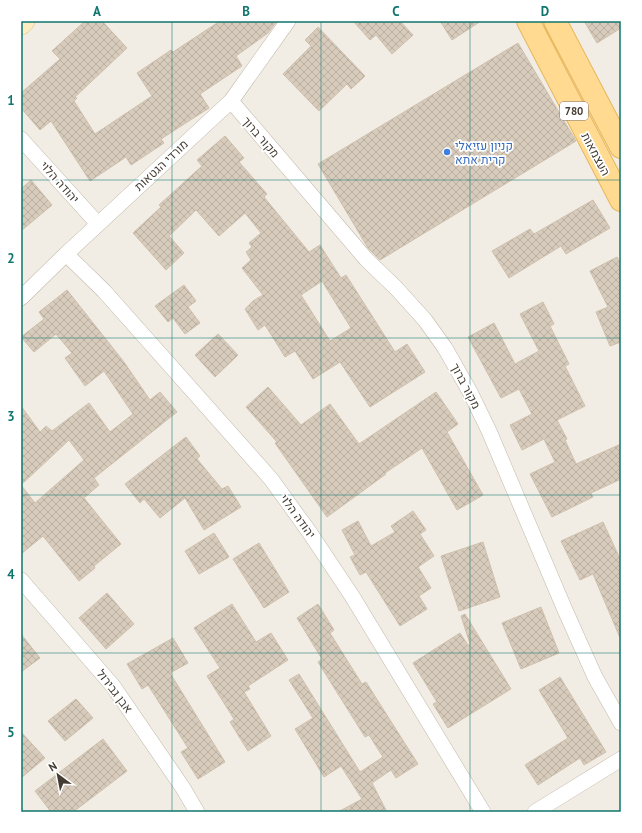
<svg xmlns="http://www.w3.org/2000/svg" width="642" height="833" viewBox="0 0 642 833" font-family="'PT Sans',Heebo,sans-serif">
<defs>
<pattern id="building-cross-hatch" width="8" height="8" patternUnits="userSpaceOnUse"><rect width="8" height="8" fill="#d7cbbc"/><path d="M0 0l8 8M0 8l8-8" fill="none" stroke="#baafa2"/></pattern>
</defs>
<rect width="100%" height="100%" fill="#f2ede4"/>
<path fill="url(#building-cross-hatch)" stroke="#cfc0ac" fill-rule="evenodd" d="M85,21h17l25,27 -52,49 2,1 -3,3 21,33 57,-38 -15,-23 34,-23 2,2 47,-31h57l-9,12 -32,23 6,10 -42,28 9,14 -48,31 3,4 -33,22 -5,-8 -36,24 -39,-60 -11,9 -19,-22v-15l39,-34 -8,-8z
M353,21h47l13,14 -21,19 -16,-19 -6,5z
M440,21h41l-29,19z
M584,21h37v7l-24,15z
M318,27l47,49 -14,13 -4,-5 -28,27 -36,-37 28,-28 -6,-6z
M518,43l58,98 -196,119 -12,-12 -50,-84z
M225,136l19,22 -5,4 28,32 -3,3 45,55 11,-7 21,33 5,-3 49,77 12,-8 18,28 -55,35 -30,-45 -27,17 -18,-28 -10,6 -20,-32 -7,5 -13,-21 8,-8 10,-6 -21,-27 9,-8 -5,-8 6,-5 -3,-4 12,-10 -16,-20 -26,23 -23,-26 -27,26 15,17 -18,17 -33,-37 28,-26 -2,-2 43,-39 -5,-6zM322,281l29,47 -21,13 -29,-46z
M31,180l21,25 -31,26v-42z
M593,200l17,28 -44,26 -5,-8 -52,32 -17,-27 38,-22 4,5z
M617,257l4,7v78l-11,4 -14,-34 12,-5 -18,-36z
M184,285l12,16 -8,6 12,16 -15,11 -12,-16 -5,4 -13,-16z
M67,290l57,72 26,38 10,-8 17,20 -83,66 5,7 -15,13 37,46 -27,22 1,2 -16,13 -36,-45 -22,18v-69l14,18 49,-43 -15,-20 -48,45v-79l19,26 6,-6 6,5 37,-28 21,29 23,-18 -29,-43 -19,15 -20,-28 7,-5 -16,-19 -22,18 -13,-15 23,-18 -5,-7z
M543,302l11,22 -4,2 19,38 -4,2 20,40 -28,14 10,19 -2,1 11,24 45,-20v35l-30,14 2,4 -41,20 -22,-43 25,-12 -11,-23 -22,11 -12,-25 22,-11 -13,-25 -18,9 -33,-61 26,-14 21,41 24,-13 -19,-37z
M218,334l20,21 -23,22 -20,-22z
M268,387l33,38 29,-21 29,40 77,-52 22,32 -11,8 36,63 -26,15 -35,-62 -37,25 1,1 -59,43 -52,-74 2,-1 -31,-35z
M186,437l14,19 -3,3 25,30 6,-3 13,21 -37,23 -19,-32 -25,20 -16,-19 -4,4 -15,-19z
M413,511l13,19 -6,4 14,22 -16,11 13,21 -12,8 8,13 -27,17 -34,-54 -6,3 -10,-18 5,-2 -13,-25 16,-9 13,25 24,-14 -4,-6z
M603,522l18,39v79l-28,-66 -13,6 -19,-39z
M214,533l15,24 -30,17 -14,-23z
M483,542l17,55 -41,14 -18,-55z
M259,543l30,49 -25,16 -31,-49z
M107,593l27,31 -28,25 -27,-31z
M232,604l24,38 15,-9 17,27 -40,26 2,3 -6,3 27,44 -23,15 -18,-29 4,-3 -27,-43 13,-8 -26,-40z
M318,604l16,26 -4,3 32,51 4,-2 52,82 -22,14 -5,-8 -19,13 15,29h-49l24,-13 -21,-33 -17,11 -29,-48 18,-11 -24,-38 10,-6 61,98 23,-15 -14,-22 -4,2 -47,-75 4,-3 -25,-41z
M541,607l18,46 -38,16 -19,-46z
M465,614l46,75 -63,39 -15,-24 4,-2 -24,-39 47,-30 8,12 2,-1 -9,-28z
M21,634l19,24 -19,14z
M173,638l15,25 -18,10 55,89 -27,17 -17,-27 7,-4 -40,-63 -6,4 -15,-25z
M560,677l46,75 -22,13 -4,-7 -42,27 -13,-20 43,-27 -29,-48z
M76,699l17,19 -28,23 -17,-20z
M21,732l24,26 -24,20z
M103,739l24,32 -54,41h-22l-16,-21z"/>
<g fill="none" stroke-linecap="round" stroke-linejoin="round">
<g stroke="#c1b7a9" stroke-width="16">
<path id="minor" d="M231,101l135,158 30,29 29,32 20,28 25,44 19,39 76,179 30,67 26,46
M21,139l77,85
M66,254l38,37 167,188 39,54 42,63 131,216
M21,298l45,-44 165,-153 57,-80
M21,580l92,106 70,102 14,24
M535,812l86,-53"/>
</g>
<g stroke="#d7c294" stroke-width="22">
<path id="secondary" d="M21,24l3,-3"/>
</g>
<g stroke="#e7b75d" stroke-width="24">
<path id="primary" d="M528,21l93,179
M555,21l66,126"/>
</g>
<use href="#minor" stroke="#fff" stroke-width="15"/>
<use href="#secondary" stroke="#ffedc1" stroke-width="21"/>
<use href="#primary" stroke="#ffda90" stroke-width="22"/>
</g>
<path fill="none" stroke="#0f766e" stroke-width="1" stroke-opacity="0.55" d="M172,21v791M321,21v791M470,21v791M21,180h600M21,338h600M21,495h600M21,653h600"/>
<circle fill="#3f7fe0" stroke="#fff" stroke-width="1.5" cx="447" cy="152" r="4"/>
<g text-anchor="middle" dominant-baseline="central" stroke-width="3.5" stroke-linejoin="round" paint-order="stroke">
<rect fill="#fff" stroke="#7c7771" stroke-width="1" x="560" y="102" width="28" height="18" rx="3"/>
<g font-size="11" font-weight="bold" fill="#443d34">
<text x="574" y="111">780</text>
</g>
<g font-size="12" fill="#443d34" stroke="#fff">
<text transform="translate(261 137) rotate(49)">מקור ברוך</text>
<text transform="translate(596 154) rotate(62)">העצמאות</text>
<text transform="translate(161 165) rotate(-43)">מורדי הגטאות</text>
<text transform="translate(60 182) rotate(48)">יהודה הלוי</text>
<text transform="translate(466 386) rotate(62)">מקור ברוך</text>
<text transform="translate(298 516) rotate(54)">יהודה הלוי</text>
<text transform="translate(115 691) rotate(53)">אבן גבירול</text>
</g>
<g font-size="12" fill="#366cbe" stroke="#fff" text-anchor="start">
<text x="455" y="145">קניון עזיאלי<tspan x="455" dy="14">קרית אתא</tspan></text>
</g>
</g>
<rect width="642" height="833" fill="none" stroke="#ffffff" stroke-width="44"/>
<g transform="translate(58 775) rotate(328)" stroke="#ffffff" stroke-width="3" paint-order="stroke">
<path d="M0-3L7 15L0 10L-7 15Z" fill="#443d34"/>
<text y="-6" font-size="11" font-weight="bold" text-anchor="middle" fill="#443d34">N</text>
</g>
<rect x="22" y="22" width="598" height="789" fill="none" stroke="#0f766e" stroke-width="1.5"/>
<g font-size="13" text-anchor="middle" font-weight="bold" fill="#0f766e">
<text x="97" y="16">A</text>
<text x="246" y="16">B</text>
<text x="396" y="16">C</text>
<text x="545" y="16">D</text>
<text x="11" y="105">1</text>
<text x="11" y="263">2</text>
<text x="11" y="421">3</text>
<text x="11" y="579">4</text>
<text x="11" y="737">5</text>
</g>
</svg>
